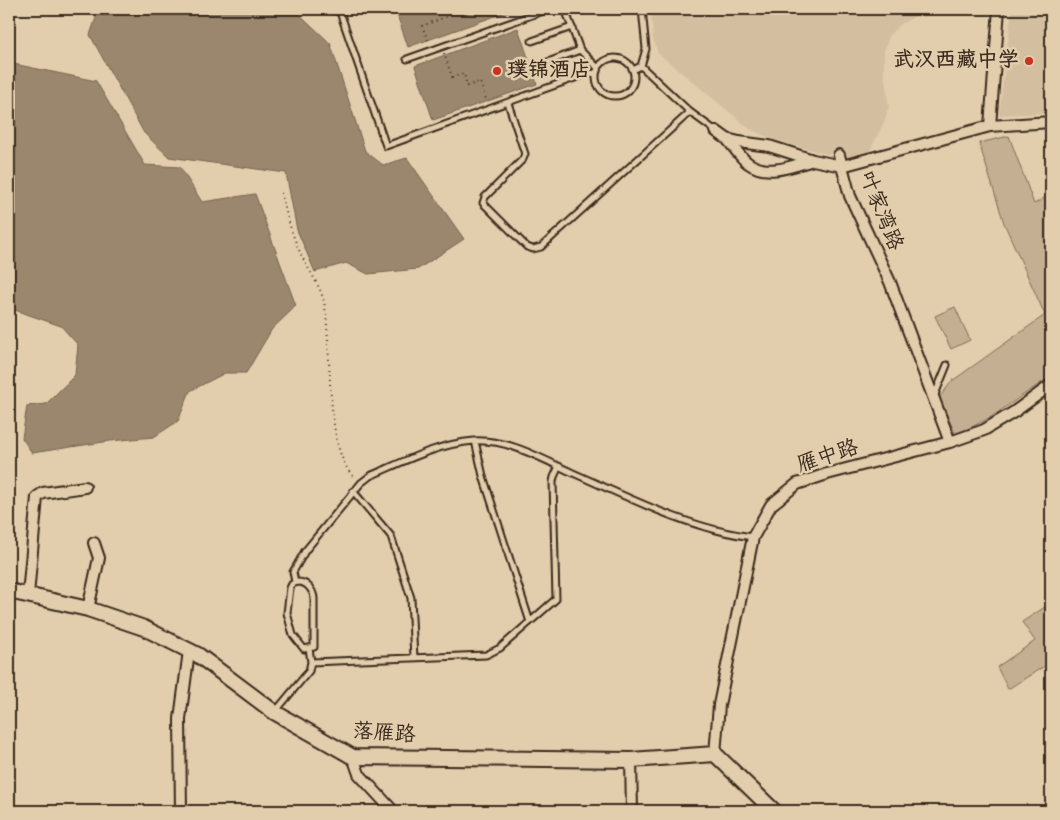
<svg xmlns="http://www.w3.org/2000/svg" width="1060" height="820" viewBox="0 0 1060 820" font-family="'Indie Flower','LXGW WenKai TC',sans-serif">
<rect width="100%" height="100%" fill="#e2cdac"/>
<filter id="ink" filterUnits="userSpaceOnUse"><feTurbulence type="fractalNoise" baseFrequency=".02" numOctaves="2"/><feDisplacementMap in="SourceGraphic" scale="10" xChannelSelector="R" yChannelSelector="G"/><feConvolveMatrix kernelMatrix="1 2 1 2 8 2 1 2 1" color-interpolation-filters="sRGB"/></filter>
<g filter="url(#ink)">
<path fill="#d3be9f" d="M671,9h257l-27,15 -11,10 -6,17v23l5,32 -5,16 -15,30 -18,5 -24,-3 -50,-13 -27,-12 -92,-76 -5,-15 -2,-28 19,1z
M1012,9h39v104l-52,2z"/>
<path fill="#c4af92" stroke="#806c58" d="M1009,136l25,68 17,-10v182l-60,41 -35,18 -17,-37 13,-17 93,-66 -41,-92 -25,-80z
M955,307l15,33 -19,9 -16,-33z
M1051,603v59l-43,27 -11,-22 38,-26 -13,-19z"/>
<path fill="#9a876e" stroke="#74624e" d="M99,9h195l36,34 35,108 18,14 24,-7 57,81 -46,30 -50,5 -22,-11 -31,9 -18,-42 -11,-57 -117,-16 -25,-24 -54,-98z
M395,9h120l-107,38z
M518,28l19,56 -104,36 -18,-54z
M9,63l87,18 49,84 35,2 22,35 53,-8 41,112 -24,23 -26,44h-21l-35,18 -12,30 -24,16 -44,4 -78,12 -10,-15 5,-32 19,-2 29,-29 3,-30 -17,-19 -52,-18z"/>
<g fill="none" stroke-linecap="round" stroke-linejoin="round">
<g stroke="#3b2a1e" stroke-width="9">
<path id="lane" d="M328,9l12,3 46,134 200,-72 10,-1
M565,9l15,41 18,18
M532,41l40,-14
M596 77a19 19 0 1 1 38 0a19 19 0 1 1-38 0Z
M407,59l142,-50
M540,65l40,-15
M641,66l49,46 26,19
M633,70l8,-4 5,-17 -4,-40
M508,103l17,51 -2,5 -38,38 -2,6 44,44 6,2 8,-2 149,-135
M934,397l13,-32
M475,441l8,35 47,146
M353,491l38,45 20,62 3,60
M295,582l-2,-10 12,-21 56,-68 9,-7c33,-14 67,-32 104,-35 34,-2 66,17 97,31 56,25 121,58 182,65
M298,582c9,0 15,8 16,16v49l-10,2 -11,-14 -6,-22 3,-25 2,-4z
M311,662l175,-7 14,-7 56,-49 -3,-117 1,-5 5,-11
M275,712l34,-41 2,-9 -2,-14"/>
</g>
<g stroke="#3b2a1e" stroke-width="14">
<path id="street" d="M990,126l9,-117
M716,131l11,8 12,3 30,4 44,14 29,6 148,-40 61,-4
M727,139c7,8 13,18 21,24 19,14 45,3 65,-3
M839,155l11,41 40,86 60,160
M28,595l9,-98 6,-4 42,-6
M88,609l11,-51 -5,-15
M715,754l4,-49 34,-168 18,-32 26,-21 30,-10 123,-32 34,-12 30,-18 37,-27
M353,757l6,17 34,37
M631,760l1,51
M181,811l-1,-92 9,-68"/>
</g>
<g stroke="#3b2a1e" stroke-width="18">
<path id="secondary" d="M9,591l79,18 56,19 54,27 76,57 79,45 278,3 84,-6 59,57"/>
</g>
<path stroke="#3b2a1e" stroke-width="2" stroke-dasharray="1 4" stroke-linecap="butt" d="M428,40l-6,-14 26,-10 -3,-7
M444,53l8,24 12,-3 3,12 13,-4 7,20
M281,193c5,19 10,39 18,57 7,17 21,34 25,52 9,42 -1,148 31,176"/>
<use href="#lane" stroke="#e2cdac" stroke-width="5"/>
<use href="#street" stroke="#e2cdac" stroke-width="10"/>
<use href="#secondary" stroke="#e2cdac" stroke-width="14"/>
</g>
</g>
<g fill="#c8321e" stroke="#e2cdac" stroke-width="2">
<circle cx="1029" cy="61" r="5"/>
<circle cx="497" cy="71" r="5"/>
</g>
<g text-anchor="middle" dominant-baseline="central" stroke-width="5" stroke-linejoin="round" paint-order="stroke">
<g font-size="21" font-weight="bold" fill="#3b2a1e" stroke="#e2cdac" text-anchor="end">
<text x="1019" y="61">武汉西藏中学</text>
<text x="507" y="71" text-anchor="start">璞锦酒店</text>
</g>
<g font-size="21" fill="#3b2a1e" stroke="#e2cdac">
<text transform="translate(880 211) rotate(68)">叶家湾路</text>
<text transform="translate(828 457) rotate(-18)">雁中路</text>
<text transform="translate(384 734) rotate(4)">落雁路</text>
</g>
</g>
<rect width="1060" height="820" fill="none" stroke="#e2cdac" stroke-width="30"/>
<rect x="15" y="15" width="1030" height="790" fill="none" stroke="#3b2a1e" stroke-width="2" filter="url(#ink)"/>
</svg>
